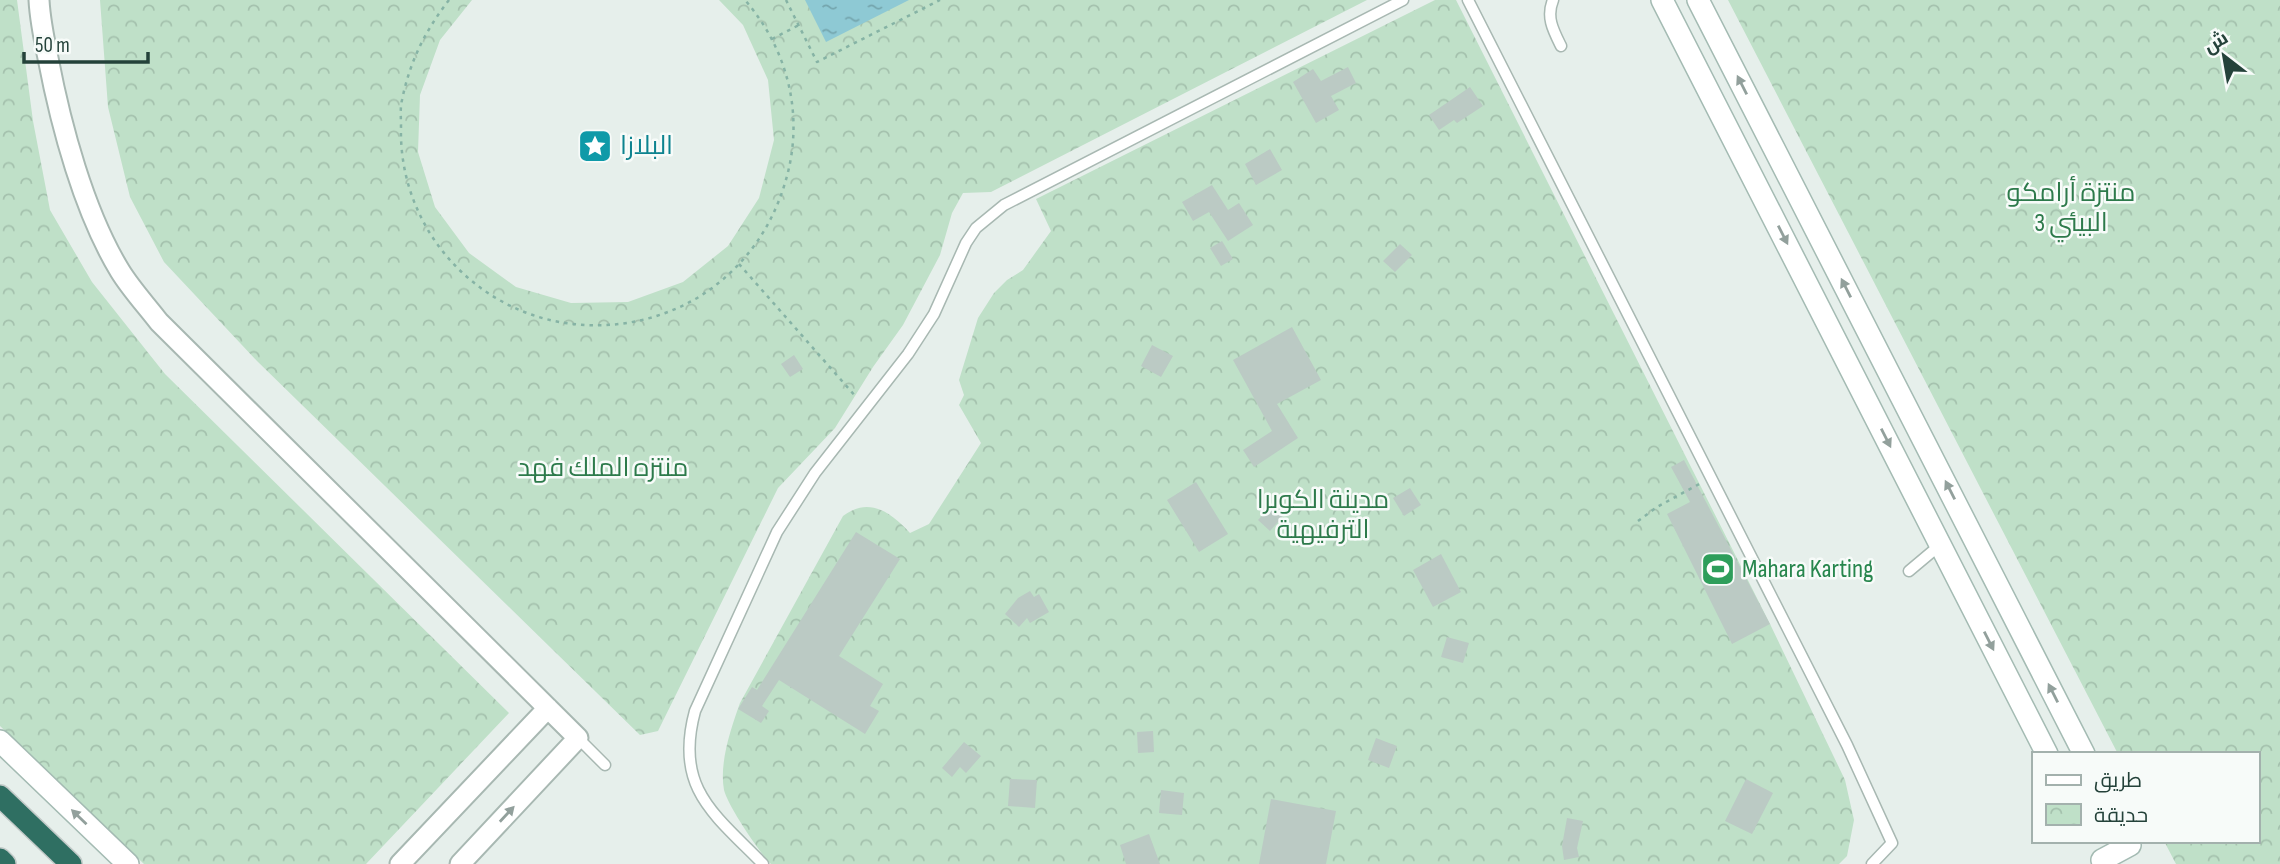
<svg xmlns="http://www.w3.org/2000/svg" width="2280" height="864" viewBox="0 0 2280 864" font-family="'Sofia Sans Condensed',Cairo,sans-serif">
<defs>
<pattern id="park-crowns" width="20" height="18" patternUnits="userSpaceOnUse" patternTransform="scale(1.75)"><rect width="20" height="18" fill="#bfe0c8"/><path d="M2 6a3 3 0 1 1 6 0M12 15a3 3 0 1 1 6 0" fill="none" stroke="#a4c1ad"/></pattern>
<pattern id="water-ripples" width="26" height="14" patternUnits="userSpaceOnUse" patternTransform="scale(1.75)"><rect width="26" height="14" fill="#8ec9d4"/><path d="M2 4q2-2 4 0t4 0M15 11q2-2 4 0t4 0" fill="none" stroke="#74a5ad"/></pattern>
</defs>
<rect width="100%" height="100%" fill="#e6efeb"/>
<path fill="url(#park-crowns)" d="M0,0h17l16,121 17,89 42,72 73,92 344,339 -143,151h-222l-144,-138z
M100,0h372l-32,40 -20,55 -2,57 17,55 34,46 47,34 55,16 57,-1 55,-20 45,-36 31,-48 15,-58 -6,-60 -25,-55 -24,-25h648l-376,192 -28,1 -11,20 -12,42 -37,70 -30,42 -38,61 -57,60 -120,243 -18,4 -383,-374 -93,-99 -34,-65 -22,-90z
M1435,0h21l314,624 75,156 9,40 -7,36 -8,8h-1068c-12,-12 -43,-58 -47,-74 -5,-27 7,-62 16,-87l103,-187c26,-20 49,-3 67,17l19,-9 52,-81 -22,-38 5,-10 -5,-15 19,-62 16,-25 13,-13 16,-10 28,-39 -15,-32z
M1728,0h552v864h-104l-12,-23h93v-87h-139z"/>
<path fill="url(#water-ripples)" d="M805,0h104l-83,42z"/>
<path fill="#bbcac4" d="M1348,67l8,16 -25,13 8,14 -23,13 -23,-41 20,-13 8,12z
M1470,87l13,19 -26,17 -3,-3 -15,10 -10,-15z
M1270,149l12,21 -26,15 -11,-21z
M1212,185l16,25 11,-7 14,22 -25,16 -19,-29 -16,9 -11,-19z
M1222,241l11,18 -12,7 -11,-18z
M1400,244l12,11 -17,17 -12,-11z
M1292,327l29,53 -44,24 21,34 -44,29 -11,-17 29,-19 -39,-71z
M1152,345l21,11 -12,21 -20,-11z
M794,355l9,14 -13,8 -9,-13z
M1684,460l86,164 -38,20 -65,-130 23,-12 -19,-35z
M1196,482l32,52 -29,18 -32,-52z
M1410,488l11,17 -17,11 -11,-18z
M1273,504l12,10 -15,17 -12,-11z
M856,532l44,27 -61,97 44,28 -13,22 9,5 -14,23 -86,-54 -17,26 7,5 -8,12 -23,-14 14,-22 5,3z
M1441,554l20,38 -28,15 -20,-37z
M1030,591l4,6 5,-3 10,18 -19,11 -3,-5 -8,9 -14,-13 13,-16z
M1447,637l22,6 -6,20 -22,-6z
M1153,731l1,21 -16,1 -1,-21z
M1376,738l21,8 -8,22 -21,-8z
M964,742l17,14 -15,17 -6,-6 -8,10 -10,-9z
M1010,779l27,1 -2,28 -27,-2z
M1746,779l27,14 -21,41 -27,-13z
M1161,790l23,3 -2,22 -23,-2z
M1271,799l65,12 -10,53h-67z
M1567,818l16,3 -6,27 2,9 -15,3 -2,-14z
M1149,834l11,30h-34l-6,-19z"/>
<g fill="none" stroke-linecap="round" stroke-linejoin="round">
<g stroke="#a8b8b2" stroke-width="13">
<path id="lane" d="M1468,0l379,745 45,98 -20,21
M1553,0c-7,17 0,30 8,46
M1909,571l31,-26
M578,738l27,27
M763,864c-49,-50 -89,-76 -68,-153l82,-179 38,-59 93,-119 26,-40 32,-71 10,-15 28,-23 399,-205"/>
</g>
<g stroke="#a8b8b2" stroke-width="23">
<path id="street" d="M39,0c1,20 5,39 9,58 13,68 36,154 72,213 11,18 26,34 39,51l419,416 -118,126
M400,864l148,-156"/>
</g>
<g stroke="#a4bbb3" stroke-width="24">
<path id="secondary" d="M1662,0l385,754
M1698,0l386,754
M0,741l128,123
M2102,860l28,-15"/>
</g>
<g stroke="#c2cac8" stroke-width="24">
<path id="highway" d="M0,796l71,68
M0,859l5,5"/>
</g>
<path stroke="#86b3a5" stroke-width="2.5" stroke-dasharray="3.5 5" stroke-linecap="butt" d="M449,0c-24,31 -39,61 -47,100 -2,8 -1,17 -1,26 -3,97 68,182 164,197 48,7 95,-2 137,-28 41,-27 69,-65 83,-112 20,-65 4,-132 -40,-183
M786,0l31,62 123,-62
M772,39l27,-14
M739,264l118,134
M1638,521l19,-14 44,-24"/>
<use href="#lane" stroke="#fff" stroke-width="10"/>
<use href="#street" stroke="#fff" stroke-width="19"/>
<use href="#secondary" stroke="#fff" stroke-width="21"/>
<use href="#highway" stroke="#2f6f62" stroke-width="21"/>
</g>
<defs><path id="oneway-solid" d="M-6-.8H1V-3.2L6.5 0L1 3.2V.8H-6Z" transform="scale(1.75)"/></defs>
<g fill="#92a09c">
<use href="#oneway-solid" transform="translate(1742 85) rotate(-117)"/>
<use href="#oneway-solid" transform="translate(1783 235) rotate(63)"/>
<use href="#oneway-solid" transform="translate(1846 288) rotate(-117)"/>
<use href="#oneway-solid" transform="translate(1886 438) rotate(63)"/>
<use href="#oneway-solid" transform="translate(1950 490) rotate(-117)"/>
<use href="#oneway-solid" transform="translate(1989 641) rotate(63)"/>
<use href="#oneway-solid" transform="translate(2053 693) rotate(-117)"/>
<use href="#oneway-solid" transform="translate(507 814) rotate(-47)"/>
<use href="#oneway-solid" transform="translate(79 817) rotate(-136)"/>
</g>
<defs>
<g id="sight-square" transform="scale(1.75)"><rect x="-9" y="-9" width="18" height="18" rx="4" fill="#0f9aa8" stroke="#f7fbf9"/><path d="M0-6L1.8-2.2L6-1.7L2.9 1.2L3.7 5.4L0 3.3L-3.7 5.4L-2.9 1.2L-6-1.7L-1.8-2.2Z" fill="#fff"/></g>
<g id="stadium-square" transform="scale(1.75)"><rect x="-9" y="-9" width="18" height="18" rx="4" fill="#2e9e5b" stroke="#f7fbf9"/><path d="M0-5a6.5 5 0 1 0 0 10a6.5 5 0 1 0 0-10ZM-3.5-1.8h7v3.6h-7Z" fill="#fff"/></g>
</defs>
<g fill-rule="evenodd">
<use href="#sight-square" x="595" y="146"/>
<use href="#stadium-square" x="1718" y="569"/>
</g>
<g text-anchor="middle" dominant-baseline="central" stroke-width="5" stroke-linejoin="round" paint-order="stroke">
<g font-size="26" fill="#0d838f" stroke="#f7fbf9" text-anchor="start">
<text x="620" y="146">البلازا</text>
</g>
<g font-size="26" fill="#2d7a4b" stroke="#f7fbf9">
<text x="2071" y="193">منتزة أرامكو<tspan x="2071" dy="30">البيئي 3</tspan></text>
<text x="603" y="468">منتزه الملك فهد</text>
<text x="1323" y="500">مدينة الكوبرا<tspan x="1323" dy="30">الترفيهية</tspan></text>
</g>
<g font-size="26" fill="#27864d" stroke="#f7fbf9" text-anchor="start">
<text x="1742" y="569">Mahara Karting</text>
</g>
</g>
<rect x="2032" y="752" width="228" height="91" fill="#f7fbf9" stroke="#a3b1ad" stroke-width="2"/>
<rect x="2046" y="775" width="35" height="10" fill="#ffffff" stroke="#a3b1ad" stroke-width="2"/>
<text x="2094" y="787" font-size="21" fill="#24423a">طريق</text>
<rect x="2046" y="804" width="35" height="21" fill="url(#park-crowns)" stroke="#a3b1ad" stroke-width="2"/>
<text x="2094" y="822" font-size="21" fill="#24423a">حديقة</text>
<g transform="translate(2224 56) rotate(329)" stroke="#f7fbf9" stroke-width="5" paint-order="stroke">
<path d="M0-5L12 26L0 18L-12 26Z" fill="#24423a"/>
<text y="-10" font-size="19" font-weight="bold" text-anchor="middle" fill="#24423a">ش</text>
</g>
<path d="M24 52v10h124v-10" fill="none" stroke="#24423a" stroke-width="3.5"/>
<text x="35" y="52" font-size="21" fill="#24423a" stroke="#f7fbf9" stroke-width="5" paint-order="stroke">50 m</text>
</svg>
